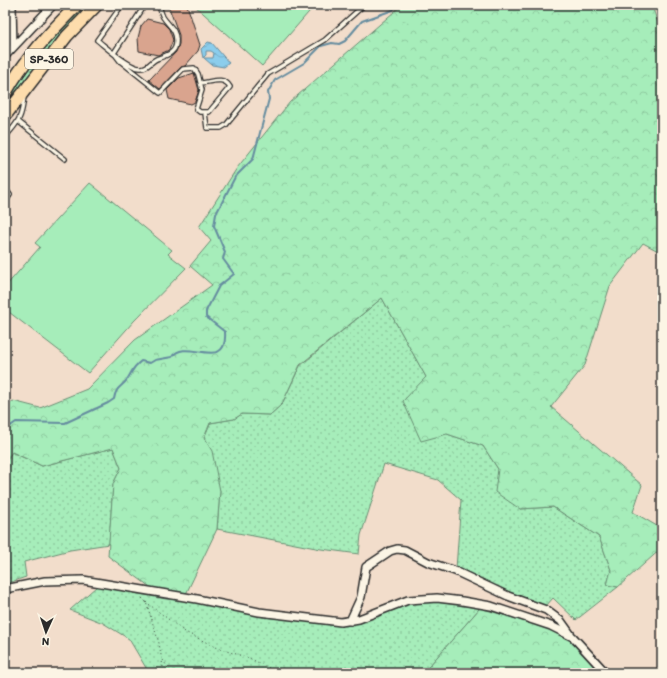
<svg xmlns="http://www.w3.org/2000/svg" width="667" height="678" viewBox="0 0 667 678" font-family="Itim,sans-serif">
<defs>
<pattern id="grass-dots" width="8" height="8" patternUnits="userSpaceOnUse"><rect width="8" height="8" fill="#a6edba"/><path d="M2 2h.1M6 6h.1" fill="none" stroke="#8fcba0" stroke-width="1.8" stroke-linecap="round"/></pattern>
<pattern id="forest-crowns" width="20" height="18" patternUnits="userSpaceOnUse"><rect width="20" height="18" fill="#a6edba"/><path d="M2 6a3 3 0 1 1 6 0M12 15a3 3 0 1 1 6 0" fill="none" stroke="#8fcba0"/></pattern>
<pattern id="water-waves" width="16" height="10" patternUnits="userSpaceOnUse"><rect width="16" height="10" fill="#8bcdec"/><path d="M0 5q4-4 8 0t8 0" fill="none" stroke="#78b0cb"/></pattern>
</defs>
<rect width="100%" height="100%" fill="#f2ddcb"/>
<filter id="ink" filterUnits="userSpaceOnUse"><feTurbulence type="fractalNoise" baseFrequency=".025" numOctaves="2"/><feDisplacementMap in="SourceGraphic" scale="8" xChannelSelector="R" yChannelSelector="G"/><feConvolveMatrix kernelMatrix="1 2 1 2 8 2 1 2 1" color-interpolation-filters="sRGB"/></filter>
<g filter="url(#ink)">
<path fill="url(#grass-dots)" stroke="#688c72" d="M82,5h9l-86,105c0,-29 57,-83 77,-105z
M382,298l44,79 21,57 36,12 15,23 22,40 33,-2 46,30 12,33 -4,15 11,2 -42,33 -23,-22 -7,8 -34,-12 -56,-25 5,-69 -23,-20 -54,-16 -23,71 -2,19 -38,-5 -104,-20 3,-38 -16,-53 6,-15 24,-4 8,-5 28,1 12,-11 18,-38z
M113,448l8,20 -8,16 -4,60 -39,6 -46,12 2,15 -21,7v-121l6,-11 31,14z
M97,586l69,13 41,4 56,14 84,8 65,-22 24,-1 44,6 -57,65h-133l-8,-5 -1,5h-132l-20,-34 -26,-16 -33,-13z"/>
<path fill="url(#forest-crowns)" stroke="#688c72" d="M402,5h250l4,13 6,11v224l-19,-10 -33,43 -25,79 -34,42 91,78 -9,27 29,17v19l-44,39 -11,-2 4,-15 -12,-33 -46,-30 -33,2 -25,-17 3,-23 -15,-23 -36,-12 -26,7 -18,-40 23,-24 -44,-79 -82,67 -18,39 -12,11 -28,-1 -8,5 -24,4 -6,15 8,13 8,40 -3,38 -31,65 -33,-5 -45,-33 5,-72 8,-16 -8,-20 -71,18 -30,-14 -7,11v-56l8,-6 27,7 47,-19 48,-49 77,-55 -22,-19 21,-25 -12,-14 38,-59 53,-66z
M480,608l70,21 20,11 29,31 -2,2h-174z"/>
<path fill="#a6edba" stroke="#688c72" d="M194,5h121l-53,61z
M90,183l82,67 -4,4 18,14 -52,53 -46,52 -83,-64v-22l35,-40 -5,-4z"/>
<path fill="url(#water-waves)" stroke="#658c9f" d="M208,42l4,1 17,20 -5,4 -12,-2 -8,-7h9l1,-5 -3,-2h-5v4l-3,3 -2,-9z"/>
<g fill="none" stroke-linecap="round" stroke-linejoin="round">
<path stroke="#658c9f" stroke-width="2" d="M5,430l11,-8 49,1 43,-20 6,-4c2,-13 8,-11 14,-21 5,-8 4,-10 13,-17l9,2 5,-3 17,-3c13,-21 56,17 53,-25l-19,-15v-6l13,-25 15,-12 -11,-15 2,-7 -11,-26 2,-12 19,-37 18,-18 16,-60 -1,-7 7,-12 29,-17 17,-17 11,-3 7,1 6,-3 17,-20 31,-11 3,-5"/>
</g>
<path fill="#d9a48e" stroke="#2b2b2b" d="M168,5h19l13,40 -2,6 -13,15 -4,1 -21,22 -11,-9 27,-28 3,-8v-9z
M147,19l16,4 6,6 4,11 -4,10 -11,5 -19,-4 -1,-13 3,-12z
M194,73l5,17 -4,12 -4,2 -22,-5 -2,-9 12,-12z"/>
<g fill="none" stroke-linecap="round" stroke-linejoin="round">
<g stroke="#2b2b2b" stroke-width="6">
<path id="lane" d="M122,5l-25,35c9,7 33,29 44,28 8,0 10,-8 18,-10 9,-3 18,-6 17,-18 0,-11 -8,-15 -13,-23 -2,-4 -3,-8 -4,-12
M114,53l6,8 40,32 23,-24 11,-1 4,6 4,16 -6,19 4,3h9l21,-25c-6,-11 -19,-5 -29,-4
M114,53l31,-48
M205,113l2,15h14l5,-3 42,-51 57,-34 39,-35
M19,122l46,37
M5,137c14,-15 17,-20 19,-41
M5,188l5,7 -5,7"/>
</g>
<g stroke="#2b2b2b" stroke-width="10">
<path id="street" d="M12,5l1,42
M5,56l48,-51
M5,589l40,-8 38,-1 114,19 62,13 82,10 18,-3 49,-19 29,-2 25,3 29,5 60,20 22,11 33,36
M350,621l11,-24 5,-30 24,-16 7,-2 8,1 23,12 27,9 53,25 38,14 15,11 10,14"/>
</g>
<g stroke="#2b2b2b" stroke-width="14">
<path id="primary" d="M5,94c19,-34 44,-61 72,-89
M5,116l62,-80 30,-31"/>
</g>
<path stroke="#2b2b2b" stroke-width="1" stroke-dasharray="1 3" stroke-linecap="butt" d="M142,598l4,4 13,41 5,30
M146,602l39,30 35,17 29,9 30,15
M163,660l8,13"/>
<use href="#lane" stroke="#fcf5e5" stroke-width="3.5"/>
<use href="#street" stroke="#fcf5e5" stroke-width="7"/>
<use href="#primary" stroke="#fddcac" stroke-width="11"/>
</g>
</g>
<g text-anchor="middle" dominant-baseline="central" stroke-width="3.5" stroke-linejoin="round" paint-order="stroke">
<rect fill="#fcf5e5" stroke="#6a6863" stroke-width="1" x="25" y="49" width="48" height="20" rx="3"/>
<g font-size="12" font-weight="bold" fill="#2b2b2b">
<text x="49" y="59">SP-360</text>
</g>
</g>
<rect width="667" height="678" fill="none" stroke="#fcf5e5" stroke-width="20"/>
<rect x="10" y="10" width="647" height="658" fill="none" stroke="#2b2b2b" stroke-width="1.5" filter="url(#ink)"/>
<g transform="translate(46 632) rotate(183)" stroke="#fcf5e5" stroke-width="3" paint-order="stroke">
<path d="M0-3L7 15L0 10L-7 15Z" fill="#2b2b2b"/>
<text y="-6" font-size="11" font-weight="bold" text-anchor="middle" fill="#2b2b2b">N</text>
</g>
</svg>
